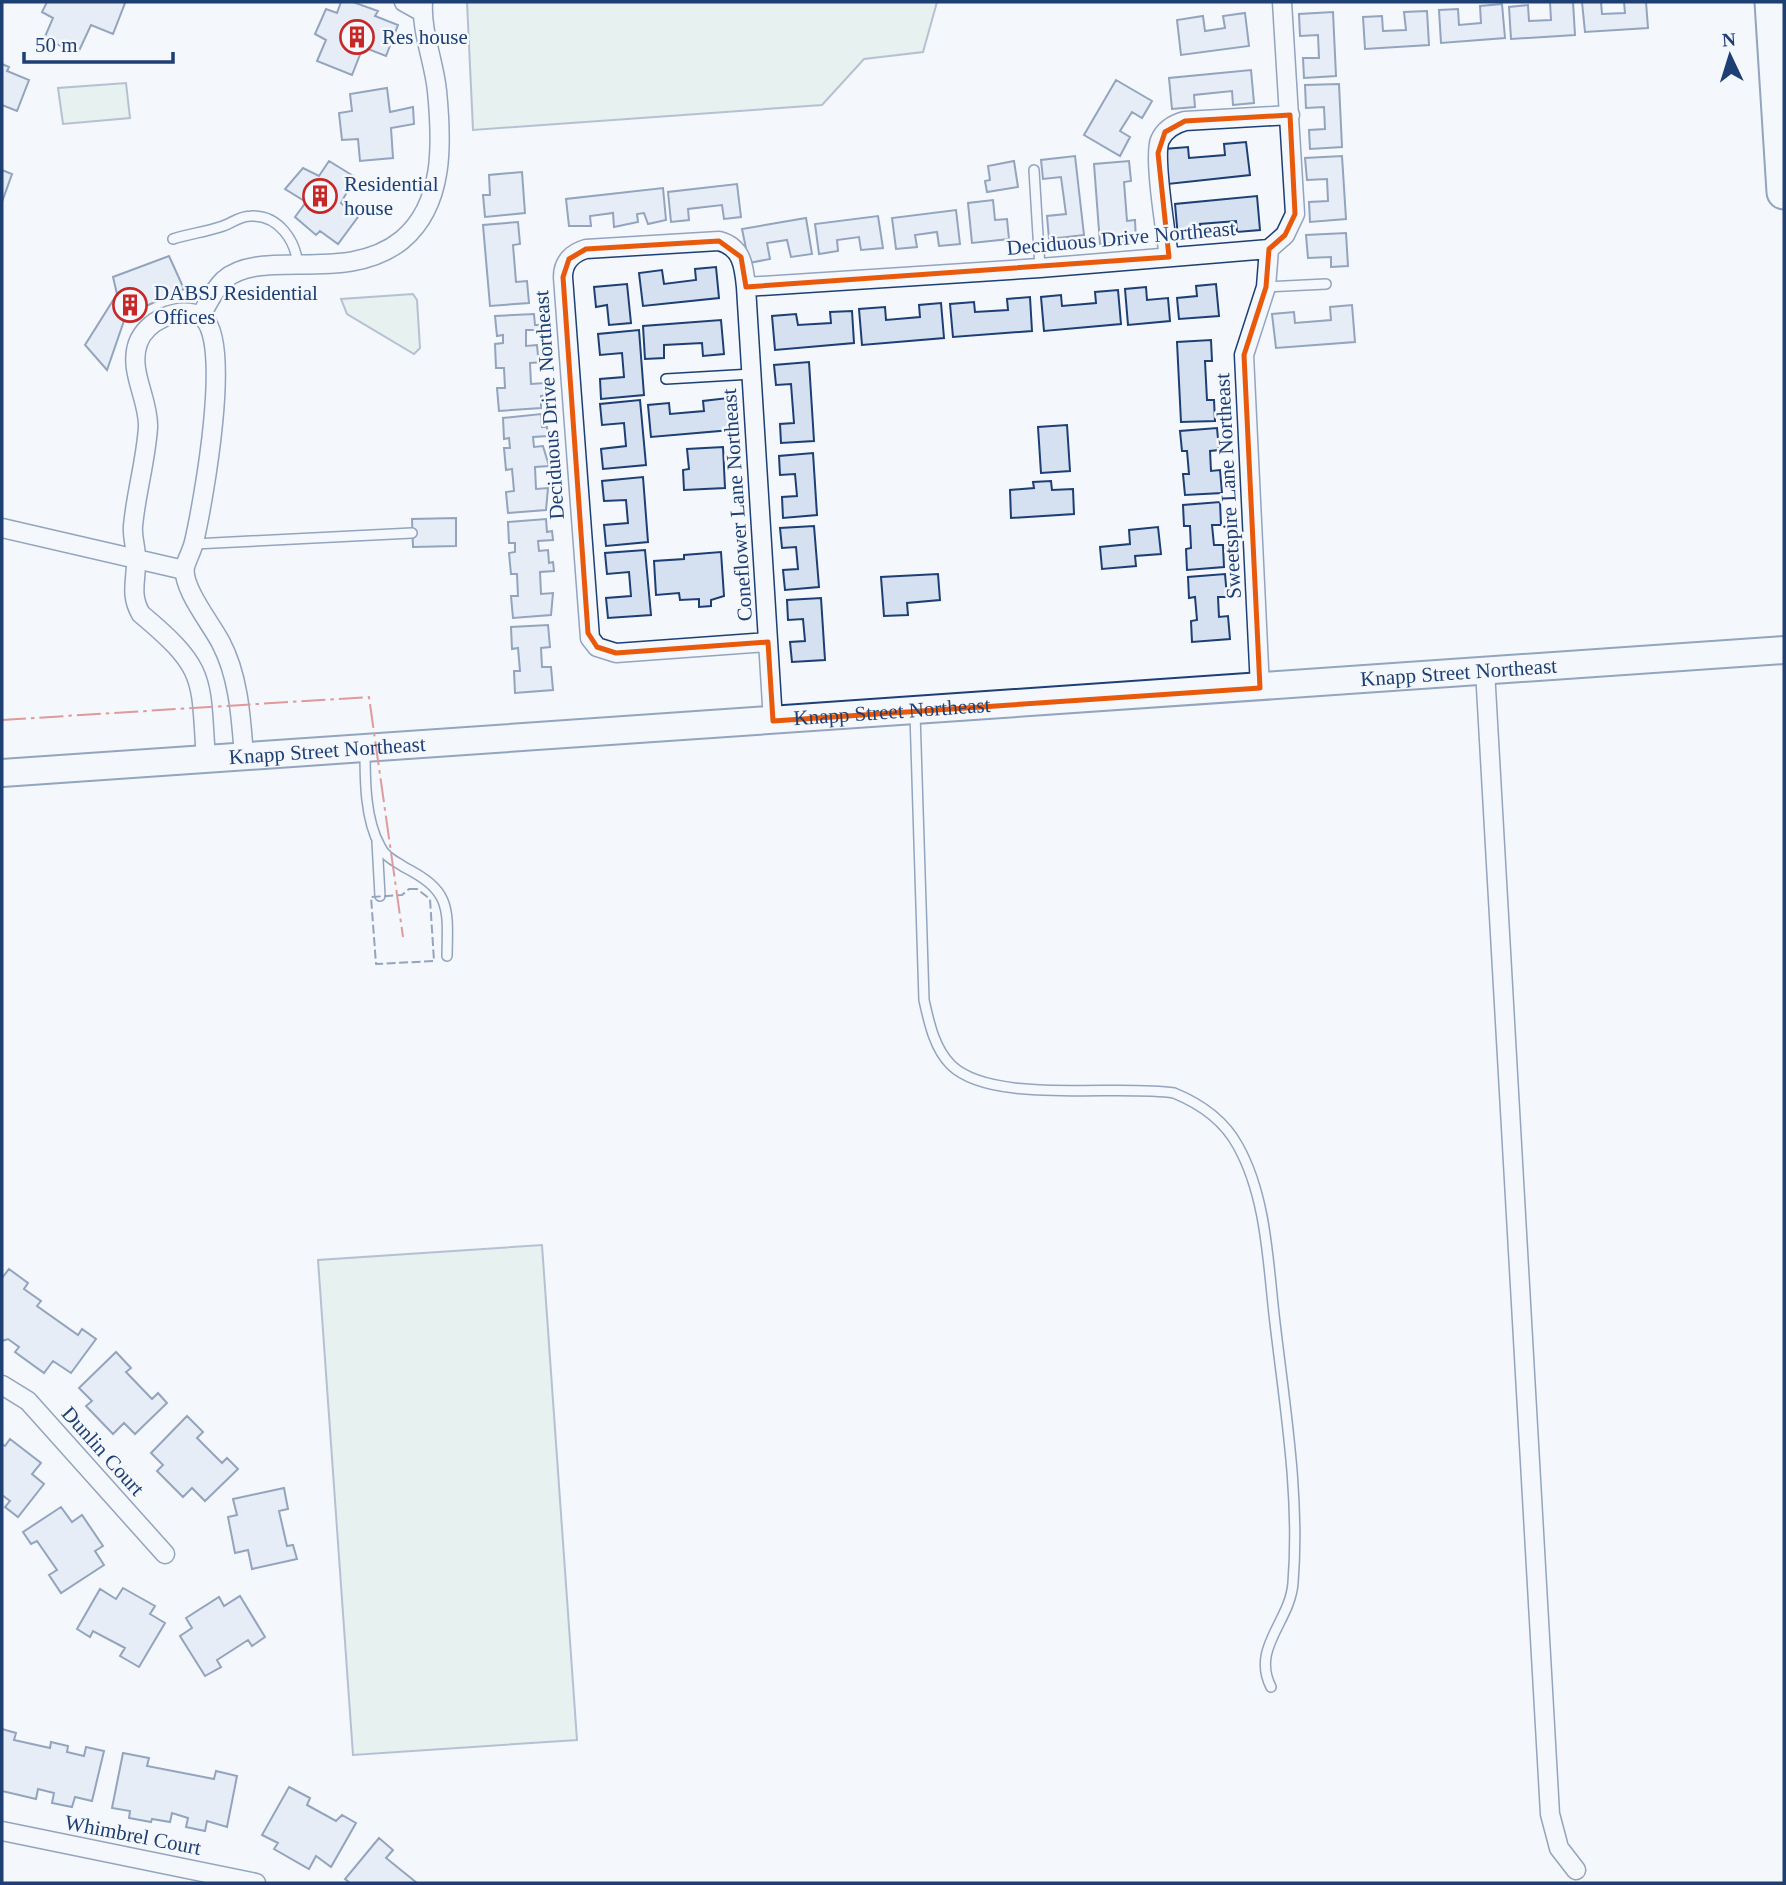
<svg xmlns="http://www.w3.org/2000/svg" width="1786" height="1885" viewBox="0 0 1786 1885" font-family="Georgia,serif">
<rect width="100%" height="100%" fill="#f4f7fb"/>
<path fill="#d7e8df" stroke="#687fa3" stroke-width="2" d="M467,2h470l-14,50 -59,7 -42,46 -349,25z
M126,83l4,35 -67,6 -5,-36z
M413,294l4,6 3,48 -6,6 -67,-40 -6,-15z
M542,1245l35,495 -224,15 -35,-495z"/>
<path fill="#d5e0f0" stroke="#1d3f73" stroke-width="2" d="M47,2h75l3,1 -12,31 -22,-9 -13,28 -34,-14 9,-21 -11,-6z
M341,2h12l25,9 -3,5 23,9 -12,31 -23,-9 -11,28 -35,-14 9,-21 -11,-6 11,-25 11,4z
M1550,2h23l2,33 -64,4 -2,-32 19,-2 1,16 22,-1z
M1582,2h19l1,12 23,-1 -1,-11h22l2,26 -63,4z
M1502,4l3,34 -64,5 -2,-33 19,-1 1,16 22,-2 -1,-17z
M1427,11l2,34 -64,4 -2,-32 19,-1 1,15 23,-1 -2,-18z
M1333,12l3,64 -32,2 -1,-20h16l-1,-23 -18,1 -1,-22z
M1245,13l4,33 -68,9 -4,-35 26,-4 2,15 20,-3 -2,-12z
M2,64l7,3 -2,4 22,9 -12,31 -15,-6z
M1251,70l3,33 -21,2 -1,-14 -38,4 1,12 -23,2 -3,-31z
M1116,80l36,21 -10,17 -10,-6 -12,19 10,6 -10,19 -36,-21z
M1339,84l3,63 -32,2 -1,-19 16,-1 -1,-22 -18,1 -1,-23z
M387,88l3,24 23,-5 1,17 -23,4 2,30 -33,3 -2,-22 -16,1 -3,-27 13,-2 -2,-17z
M1246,142l4,33 -82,9 -4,-35 24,-2 1,11 36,-3 -1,-11z
M1075,156l9,79 -35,4 -2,-23 19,-2 -5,-37 -18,2 -2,-19z
M1342,156l4,63 -36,3 -1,-20 19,-1 -1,-22 -20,1 -2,-22z
M329,161l26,16 -14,26 17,14 -20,27 -18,-13 -4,4 -21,-18 11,-15 -21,-13 18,-21 16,8z
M1014,161l4,26 -31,5 -2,-11 5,-1 -2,-14z
M1129,161l2,20 -7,1 3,39 8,-1 1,21 -36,3 -6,-80z
M2,170l10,4 -10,28z
M522,172l3,41 -40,4 -2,-22h7l-1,-20z
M737,184l4,33 -17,2 -2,-14 -34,4 1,11 -18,2 -3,-30z
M663,188l3,32 -18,4 -4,-11 -7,1 1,8 -24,5 -1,-14 -23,3 1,10h-22l-3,-27z
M1257,196l3,34 -23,2 -1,-11 -36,3 1,11 -23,2 -3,-33z
M993,200l2,20 12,-1 2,20 -37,4 -4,-40z
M956,210l4,34 -21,2 -2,-14 -22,3 2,12 -21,2 -4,-31z
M878,216l5,32 -22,2 -2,-13 -22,3 1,11 -19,3 -4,-30z
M806,218l6,36 -21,3 -4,-17 -20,3 3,16 -21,4 -7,-34z
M518,222l2,22 -7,1 3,37 11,-1 2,22 -39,3 -7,-81z
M1346,233l2,33 -17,1v-10l-23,1 -2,-23z
M169,256l15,33 -58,26 -19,55 -22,-25 32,-51 -4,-17z
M716,267l3,31 -76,8 -4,-33 23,-3 2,14 32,-4 -1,-11z
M627,284l4,39 -22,2 -2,-20 -11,2 -2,-20z
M1216,284l3,32 -40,3 -2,-21 20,-2 -1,-10z
M1146,287l1,13 21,-2 2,23 -42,4 -3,-36z
M1118,290l3,34 -77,7 -3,-34 20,-2 1,11 34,-3 -1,-11z
M1030,297l2,34 -79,6 -3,-33 24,-2 1,10 33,-2 -1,-11z
M941,303l3,35 -82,7 -3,-36 26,-2 1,13 34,-3 -1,-12z
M1352,305l3,37 -79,6 -4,-34 22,-2 1,11 36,-3 -1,-13z
M852,311l2,32 -79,7 -3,-34 24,-2 2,11 33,-2 -1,-11z
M534,314l1,11h5v5h-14v16l11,-1 1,11h4l1,6 -13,1 1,21 14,-1 1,12 -5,1v12l-42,3 -2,-23h8l-1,-20h-8l-1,-24 8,-1v-8l-6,1 -2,-20z
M721,320l3,34 -21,2 -1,-13 -38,2v13l-19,1 -2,-33z
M639,330l5,65 -43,4 -1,-20 24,-2 -2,-24 -22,2 -2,-21z
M1211,340l1,21h-7l2,39h7l1,21 -34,1 -4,-80z
M809,362l5,79 -33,2 -1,-19 14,-1 -3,-39 -15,1 -2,-20z
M728,398l3,32 -80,7 -3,-32 21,-2 1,11 34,-3 -1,-10z
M640,400l6,65 -43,4 -2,-20 25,-3 -2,-23 -22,2 -2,-21z
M541,414l1,13h5l1,9 -15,1 1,10 9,-1 6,20 -14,1 1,22 12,-1 -2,22 -38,3 -2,-21 8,-1 -2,-22 -6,1 -2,-22h6l-1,-10 -5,1 -1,-21z
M1067,425l3,46 -29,2 -3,-46z
M1217,428l2,22 -9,1 1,20 9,-1 2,23 -37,2 -2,-21h6l-2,-23h-5l-2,-20z
M723,447l2,41 -41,2 -1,-20 6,-1 -2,-20z
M813,453l4,62 -34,3 -1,-21 15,-1 -2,-22 -15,1 -1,-19z
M643,477l5,65 -42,4 -2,-21 24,-2 -2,-23 -22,1 -2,-20z
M1051,481l1,9 21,-1 1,25 -63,4 -1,-28 24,-2 -1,-6z
M1220,502l1,23h-9l2,20h9l1,22 -37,3 -1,-21 5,-1 -1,-22h-6l-1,-21z
M456,518v28l-43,1 -1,-28z
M546,519l1,13 5,-1 1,9 -15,1 1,10 9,-1 1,13 4,-1 1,9 -14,1 1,22 12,-1 -2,22 -38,3 -2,-22h7l-1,-22h-6l-2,-21 6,-1v-9h-6l-1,-21z
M814,526l5,61 -34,3 -2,-20 15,-1 -2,-22 -14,1 -2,-20z
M1158,527l3,27 -26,2 1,10 -34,3 -2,-22 30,-3 -1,-14z
M645,550l6,65 -43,3 -2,-20 25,-2 -2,-24 -22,2 -2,-21z
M721,552l3,44 -13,4v6l-12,1v-8l-19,1 -1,-7 -23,2 -2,-34 30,-2v-4z
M938,574l2,26 -33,3 1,12 -24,1 -3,-39z
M1225,574l2,23h-9l1,20 9,-1 2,23 -38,3 -1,-21 6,-1 -2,-23 -6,1 -1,-21z
M821,598l4,62 -33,2 -2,-20 15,-1 -2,-22 -15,1 -1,-20z
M548,625l2,22 -9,1 1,19h9l2,23 -38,3 -1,-22h6l-2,-23 -6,1 -1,-22z
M9,1269l19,14 -4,6 17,12 -4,5 41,29 4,-6 14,10 -25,34 -18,-12 -9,12 -29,-21 4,-5 -11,-8 -6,2v-63z
M116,1352l15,16 -5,4 26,27 6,-6 9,10 -32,31 -11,-11 -11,11 -27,-28 6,-5 -13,-13z
M187,1416l16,16 -6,6 25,25 5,-5 11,11 -33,32 -13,-13 -9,9 -26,-26 6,-6 -12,-12z
M10,1439l31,24 -9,11 12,10 -26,33 -13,-10 5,-6 -8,-6v-51l3,2z
M284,1488l4,21 -9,2 8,35 6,-1 4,14 -45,10 -4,-19 -13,3 -7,-36 9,-2 -4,-16z
M61,1507l11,15 10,-7 21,31 -8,5 9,14 -43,28 -12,-18 8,-5 -20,-29 -6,3 -8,-12z
M123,1588l32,18 -5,8 15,9 -26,44 -19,-11 5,-8 -32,-17 -3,6 -13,-8 23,-40 16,10z
M240,1596l25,41 -13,9 -4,-6 -31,20 4,7 -16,9 -25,-40 12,-8 -6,-10 33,-21 5,9z
M2,1729l14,4 -2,7 36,8 1,-6 17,4 -1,6 17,4 2,-9 18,4 -12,50 -17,-4 -3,10 -20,-4 2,-10 -16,-4 -2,10 -34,-8z
M123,1753l26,5 -2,8 67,13 2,-8 21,5 -10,51 -20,-6 -2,10 -19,-4 2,-9 -16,-5 -2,9 -18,-3 -1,3 -22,-4 1,-7 -18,-3z
M289,1787l21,11 -3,7 29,16 6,-6 14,8 -25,44 -15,-11 -7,13 -35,-20 4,-6 -16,-8z
M379,1838l14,12 -7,8 31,25h-67l-5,-4z"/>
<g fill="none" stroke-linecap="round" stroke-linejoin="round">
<g stroke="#1d3f73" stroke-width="12">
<path id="lane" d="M1034,170l6,98
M173,239c15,-5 32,-7 47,-12 11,-3 19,-11 31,-11 28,-1 45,25 47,50
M1266,287l60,-3
M666,379l86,-5
M194,544l218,-11
M915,714l9,286c5,22 10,48 27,65 41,40 166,19 223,28 27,11 50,27 64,53 29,52 30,119 37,177 10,85 25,173 18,260 -3,39 -42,65 -22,104
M365,750c0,30 0,69 15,96 5,11 15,15 24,21 47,24 44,40 43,89
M377,842l3,54"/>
</g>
<g stroke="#1d3f73" stroke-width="21">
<path id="street" d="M404,2l18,10
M1169,257c-3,-23 -16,-101 -9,-117 5,-11 14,-16 25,-19l105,-6
M746,287l27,434
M201,316c6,-12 13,-26 23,-36 37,-33 123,5 178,-40 43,-36 40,-98 35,-149 -3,-30 -16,-59 -14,-89
M2,528l182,42
M768,642l-152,11 -19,-6 -7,-9 -27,-361c0,-15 9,-24 23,-28l133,-8c23,6 25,25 27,46l294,-19 229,-19
M1485,670l65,1144 9,34 17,22
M1260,688l-16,-333 22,-68 3,-38 16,-14 10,-21 -13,-212
M206,759c-6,-81 2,-89 -65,-145 -12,-20 -4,-35 -5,-56 0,-11 -4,-21 -3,-32 3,-33 13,-66 15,-99 1,-28 -20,-56 -10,-84 8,-22 40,-37 62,-27 35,16 2,192 -6,226 -2,9 -7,17 -9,25 -4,20 27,58 36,76 18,34 20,76 23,113
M2,1385l26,16 137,153
M2,1831l254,52"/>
</g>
<g stroke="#1d3f73" stroke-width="30">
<g id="secondary">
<path id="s1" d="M2,773l1782,-123"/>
</g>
</g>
<g stroke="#1d3f73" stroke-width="37">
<path id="highway" d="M1772,2l12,190"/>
</g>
<use href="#lane" stroke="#f4f7fb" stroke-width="9"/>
<use href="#street" stroke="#f4f7fb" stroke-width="18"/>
<use href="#secondary" stroke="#f4f7fb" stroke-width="26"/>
<use href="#highway" stroke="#f4f7fb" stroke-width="33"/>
<path stroke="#1d3f73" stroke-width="2" stroke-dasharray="9 3.5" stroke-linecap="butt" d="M409,889h8l13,10 4,62 -58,3 -5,-67 31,-2z"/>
<path stroke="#c62828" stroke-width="2" stroke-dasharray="24 5 3.5 5" stroke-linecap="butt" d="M2,720l367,-23 34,240"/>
</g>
<path d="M0 0H1786V1885H0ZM1290,115l5,99 -10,21 -16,14 -3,38 -22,68 16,333 -487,33 -5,-79 -152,11 -19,-6 -9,-14 -25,-356 6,-18 17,-10 133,-8 22,16 5,30 423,-30 -11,-104 7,-21 20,-11z" fill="#f4f7fb" fill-opacity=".55" fill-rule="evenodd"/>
<path fill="none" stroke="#e8590c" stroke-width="5" stroke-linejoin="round" d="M1290,115l5,99 -10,21 -16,14 -3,38 -22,68 16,333 -487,33 -5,-79 -152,11 -19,-6 -9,-14 -25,-356 6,-18 17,-10 133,-8 22,16 5,30 423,-30 -11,-104 7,-21 20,-11z"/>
<defs>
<g id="building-ring" transform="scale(1.75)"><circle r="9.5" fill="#f4f7fb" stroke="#c62828" stroke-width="1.5"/><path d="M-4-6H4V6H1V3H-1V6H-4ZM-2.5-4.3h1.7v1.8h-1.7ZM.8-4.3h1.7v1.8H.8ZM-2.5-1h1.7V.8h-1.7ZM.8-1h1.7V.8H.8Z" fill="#c62828"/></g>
</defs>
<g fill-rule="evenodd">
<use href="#building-ring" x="357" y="37"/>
<use href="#building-ring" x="320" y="196"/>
<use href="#building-ring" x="130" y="305"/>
</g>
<g text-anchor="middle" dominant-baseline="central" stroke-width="5" stroke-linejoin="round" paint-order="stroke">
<g font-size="21" fill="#1d3f73" stroke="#f4f7fb" text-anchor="start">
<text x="382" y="37">Res house</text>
<text x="344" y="184">Residential<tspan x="344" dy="24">house</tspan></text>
<text x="154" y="293">DABSJ Residential<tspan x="154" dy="24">Offices</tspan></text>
</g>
<g font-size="21" fill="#1d3f73" stroke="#f4f7fb">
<text transform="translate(1121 238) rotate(-5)">Deciduous Drive Northeast</text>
<text transform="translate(549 405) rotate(-94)">Deciduous Drive Northeast</text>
<text transform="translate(1228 486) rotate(-93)">Sweetspire Lane Northeast</text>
<text transform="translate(737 505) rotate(-94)">Coneflower Lane Northeast</text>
<text stroke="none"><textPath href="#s1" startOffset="1460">Knapp Street Northeast</textPath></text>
<text stroke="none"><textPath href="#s1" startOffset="892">Knapp Street Northeast</textPath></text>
<text stroke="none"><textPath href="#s1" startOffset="326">Knapp Street Northeast</textPath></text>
<text transform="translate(103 1451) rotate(48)">Dunlin Court</text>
<text transform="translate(133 1835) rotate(11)">Whimbrel Court</text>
</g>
</g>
<rect width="1786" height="1885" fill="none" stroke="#1d3f73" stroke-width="7"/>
<g transform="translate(1730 56) rotate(356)" stroke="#f4f7fb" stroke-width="5" paint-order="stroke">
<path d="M0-5L12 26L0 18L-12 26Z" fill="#1d3f73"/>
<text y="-10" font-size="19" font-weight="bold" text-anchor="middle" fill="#1d3f73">N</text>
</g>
<path d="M24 52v10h149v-10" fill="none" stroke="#1d3f73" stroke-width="3.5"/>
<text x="35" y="52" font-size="21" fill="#1d3f73" stroke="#f4f7fb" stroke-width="5" paint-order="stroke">50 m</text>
</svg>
